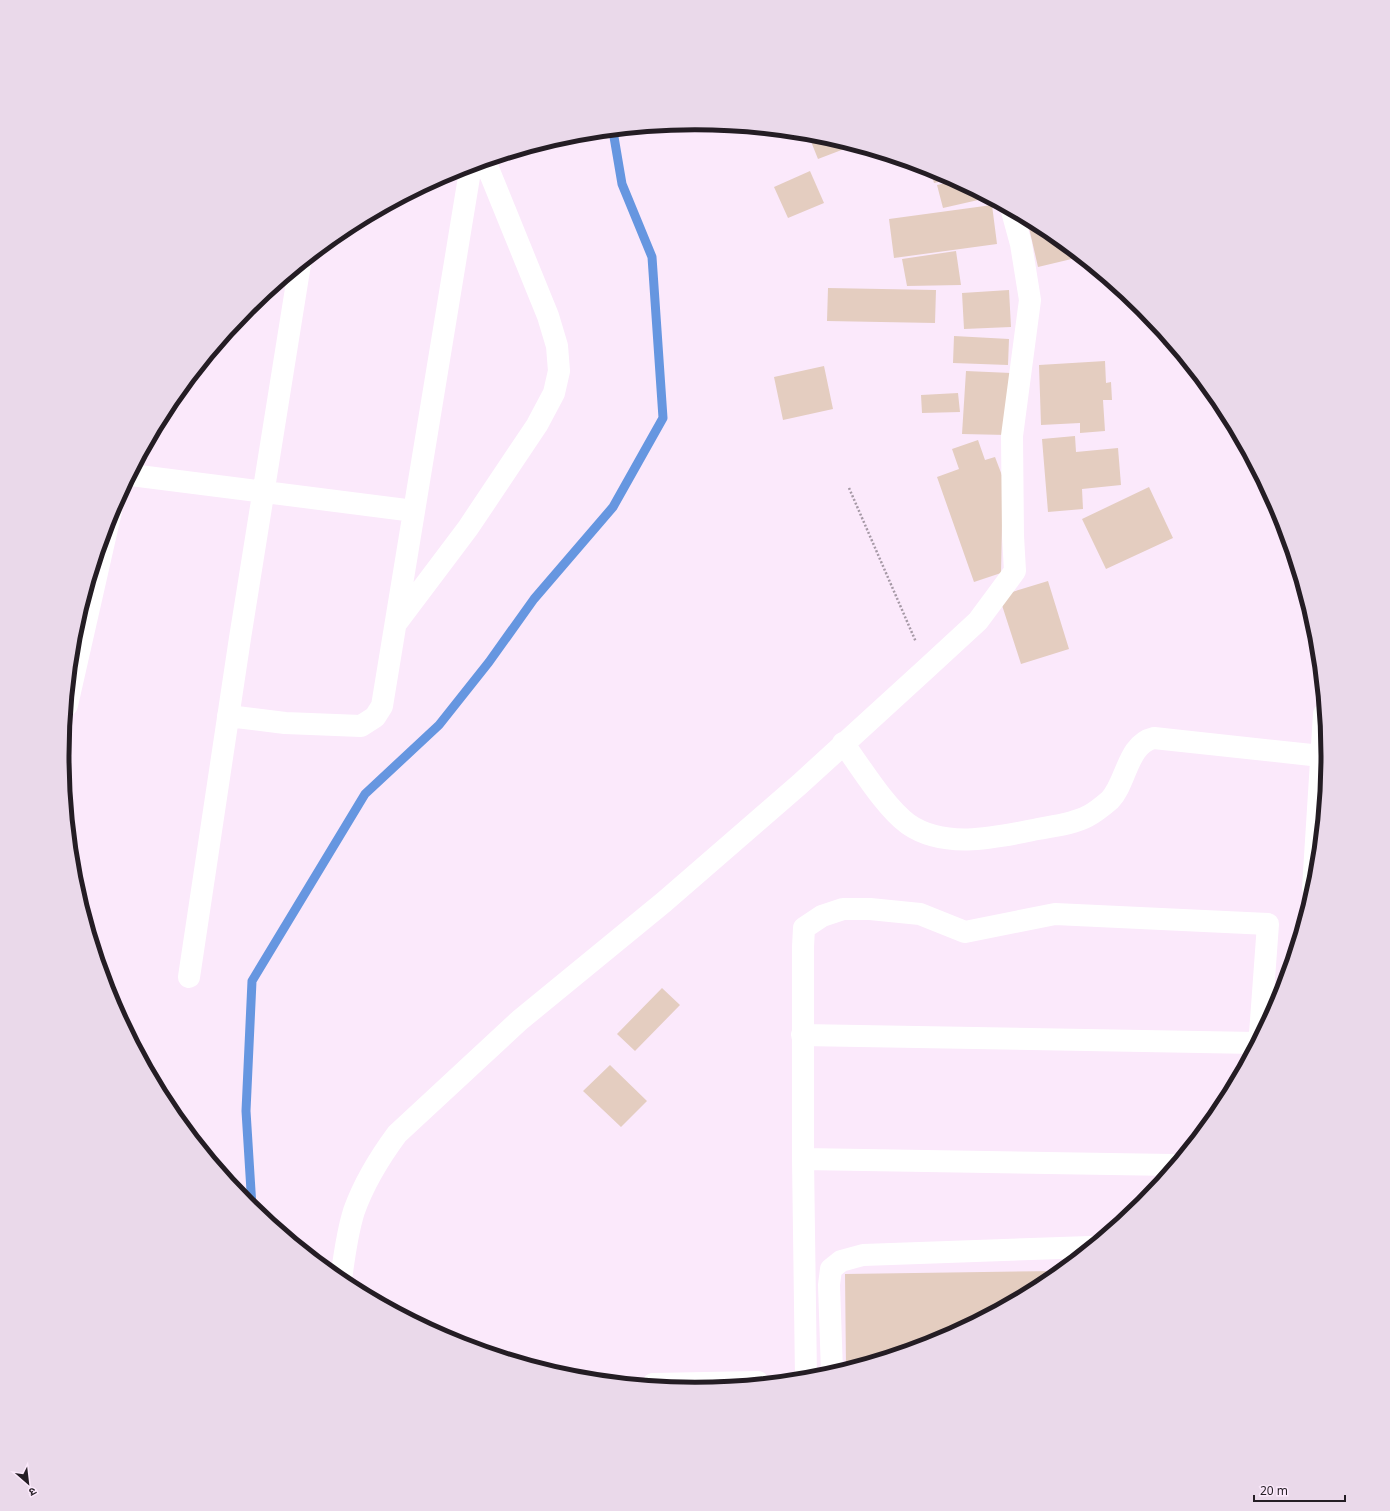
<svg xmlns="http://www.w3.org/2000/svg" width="1390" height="1511" viewBox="0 0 1390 1511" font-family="'Noto Sans','Noto Sans Devanagari',sans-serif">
<rect width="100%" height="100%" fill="#fbe9fb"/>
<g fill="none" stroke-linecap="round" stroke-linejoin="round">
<path stroke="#6696e0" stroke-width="9" d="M252,1207l-6,-96 6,-130 113,-187 74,-69 50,-63 45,-63 79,-92 50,-89 -11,-161 -30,-73 -9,-53"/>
</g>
<path fill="#e4cdc0" d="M808,134l11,1 33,11 -34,13z
M930,169l7,2 15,8 -18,4z
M810,171l14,32 -36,15 -14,-31z
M956,181l18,9 13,8 -44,10 -6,-23z
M992,205l5,39 -103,14 -5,-39z
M1027,219l20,10 33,28 -42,10z
M956,251l5,34 -54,1 -5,-27z
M828,288l108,2 -1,33 -108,-2z
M1009,290l2,37 -47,2 -2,-36z
M1163,333l10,12h-10z
M954,336l55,3 -1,26 -55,-2z
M1105,361l1,22 5,-1 1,18h-9l2,31 -25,2v-10l-39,2 -2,-60z
M824,366l9,43 -50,11 -9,-43z
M966,371l45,2 -4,62 -45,-1z
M958,393l2,19 -38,1 -1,-18z
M1075,436l1,16 42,-4 3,37 -39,4 1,20 -35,3 -6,-73z
M978,440l7,20 10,-3 8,21 -2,95 -27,9 -37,-105 22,-8 -7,-20z
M1149,487l24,51 -67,31 -24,-50z
M1048,581l21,68 -48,15 -22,-68z
M662,988l18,17 -45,46 -18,-17z
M610,1065l37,36 -26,26 -38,-36z
M1060,1271l-14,11 -109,58 -91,27 -1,-93z"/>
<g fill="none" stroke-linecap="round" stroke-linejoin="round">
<path stroke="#a699a6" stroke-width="2.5" stroke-dasharray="2 2" stroke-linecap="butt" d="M849,488l67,154"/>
<path stroke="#fff" stroke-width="22" d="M131,475l283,36
M398,621l70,-93 69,-103 17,-32 5,-22 -2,-25 -9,-30 -63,-155
M67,705l44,-194
M228,716l57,7 76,3 14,-9 7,-11 89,-541
M843,743c18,24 41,63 65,81 37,26 90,13 130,5 16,-3 35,-5 50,-13 8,-4 15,-10 22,-16 17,-18 17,-56 44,-62l167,18
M1313,888l11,-174
M189,977l51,-339 60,-374
M802,1035l454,8
M803,1159l370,6
M341,1280c3,-23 6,-47 13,-69 10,-28 26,-54 43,-77l123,-114 144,-118 136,-118 127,-116 51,-47 37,-50 -2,-35 -1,-100 18,-136 -9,-56 -9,-33
M832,1372l-3,-87 2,-16 10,-8 22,-6 227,-8
M806,1378l-3,-219v-212l1,-19 18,-12 21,-7h27l50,5 45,18 90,-18 213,10 -8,110
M653,1384l105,-2"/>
</g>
<path d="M0 0H1390V1511H0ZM69 756a626 626 0 1 1 1252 0a626 626 0 1 1-1252 0Z" fill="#ead9ea" fill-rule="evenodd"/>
<path fill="none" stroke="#241d24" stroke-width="5" d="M69 756a626 626 0 1 1 1252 0a626 626 0 1 1-1252 0Z"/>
<g transform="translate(28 1483) rotate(152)" stroke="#fbe9fb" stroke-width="3" paint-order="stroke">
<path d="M0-3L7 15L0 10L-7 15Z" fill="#241d24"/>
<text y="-6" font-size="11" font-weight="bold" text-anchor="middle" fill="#241d24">उ</text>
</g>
<path d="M1254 1495v6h91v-6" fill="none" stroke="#241d24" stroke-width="2"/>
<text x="1260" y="1495" font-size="12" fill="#241d24" stroke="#fbe9fb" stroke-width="3" paint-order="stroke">20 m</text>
</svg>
